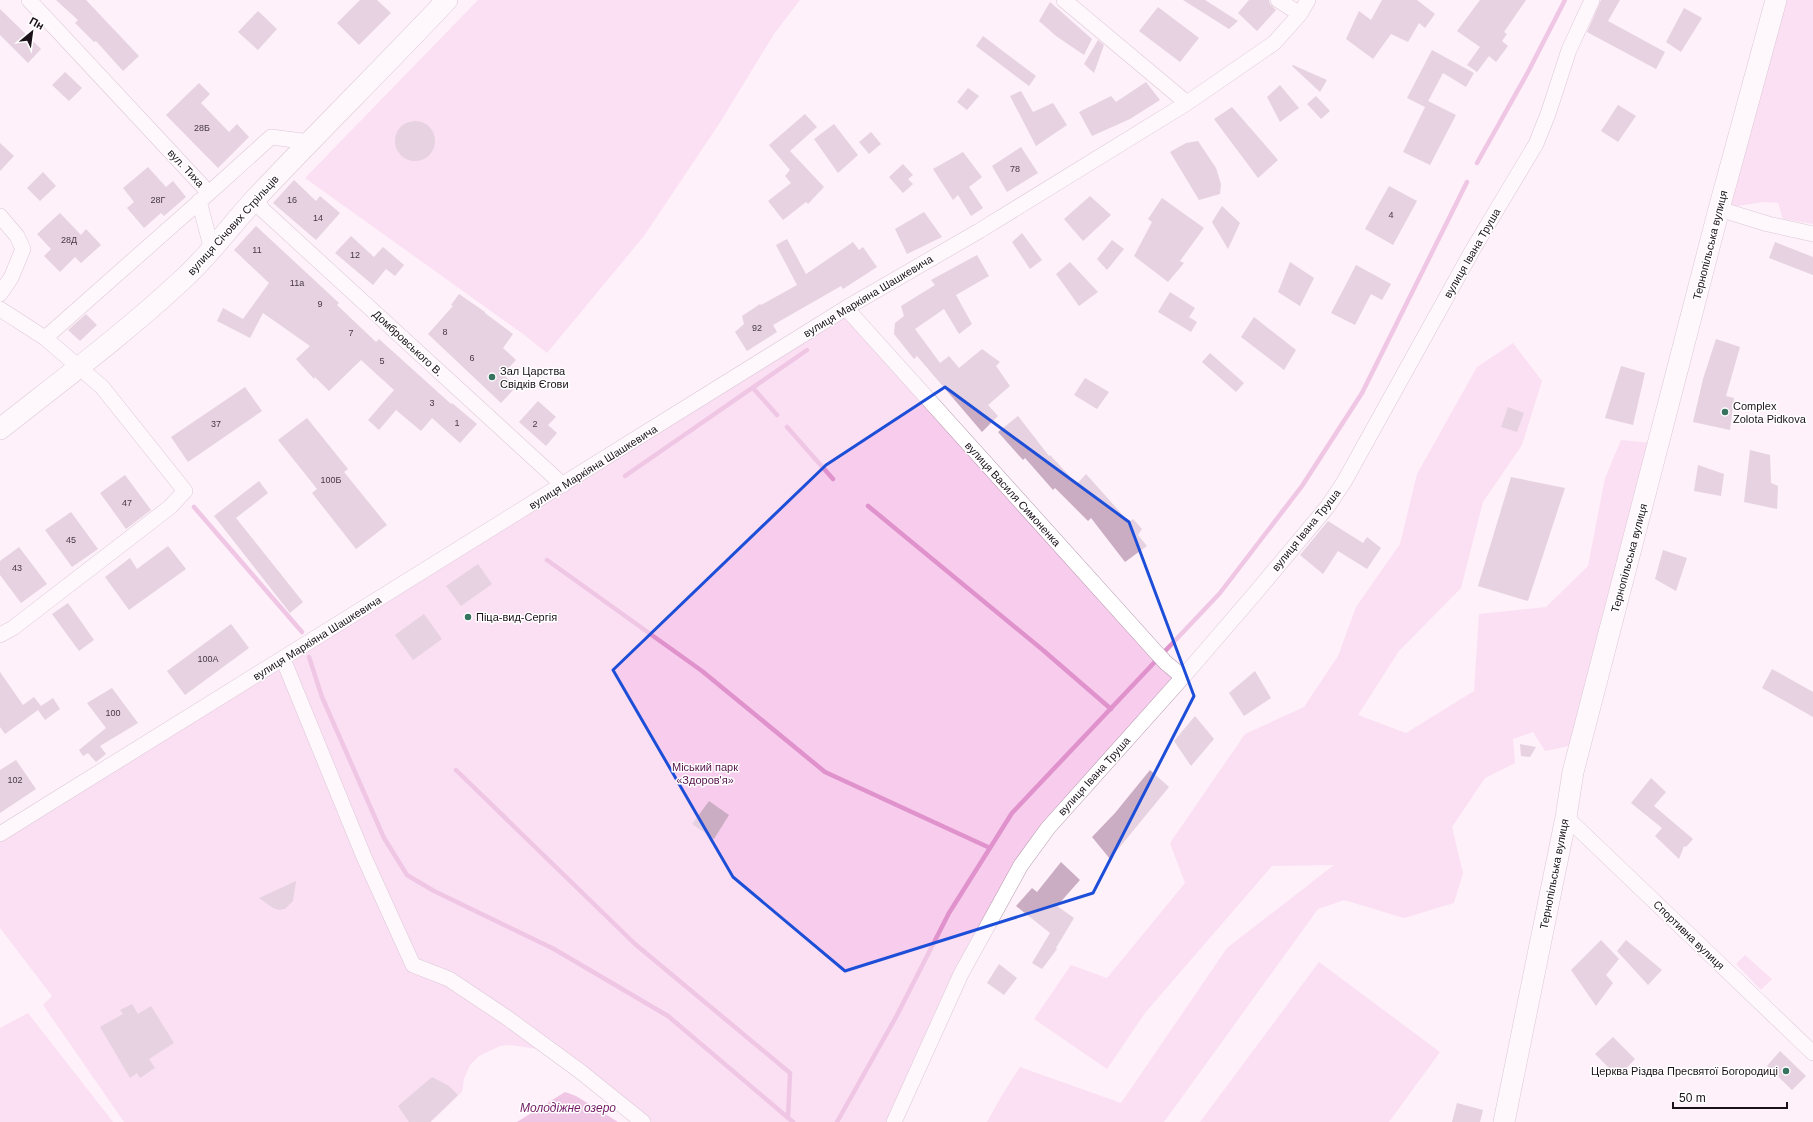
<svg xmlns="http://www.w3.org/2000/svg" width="1813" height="1122" viewBox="0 0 1813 1122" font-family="Arial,sans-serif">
<rect width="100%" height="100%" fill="#fef1fa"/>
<path fill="#f8ccec" d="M478,0h322l-26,34 -55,90 -75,112 -97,117 -24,-19 -218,-156z
M1776,0h37v224l-30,-5 -5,-16 -15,-1 -44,7z
M846,308l337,369 -162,188 -127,257h-251l-105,-73 -28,-4 -10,1 -21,10 -9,9 -6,14 -2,13 -31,30h-307l-81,-117 9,-9 -52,-68v-94z
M1513,343l29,38 -20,64 -39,57 -22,86 -62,63 -41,64 48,18 68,-42 5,-77 67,-7 42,-41 17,-88 16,-38 33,3 -85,303 -24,5 -12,-19 -20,7 2,24 -30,15 -33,49 11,46 -9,30 -50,15 -60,-18 -26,9 -154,213h-177l15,-27 18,-28 101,36 106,-155 107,-83 -62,1 -127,147 -38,56 -73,-50 37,-54 36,13 78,-95 -15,-40 75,-109 59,-27 34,-51 18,-49 44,-63 17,-70 60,-107z
M1745,955l27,24 -11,11 -25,-26z
M1319,962l121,90 -51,70h-189z
M28,1013l85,109h-113v-94z"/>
<path fill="#df92cc" d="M565,1092l11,4 42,26h-101z"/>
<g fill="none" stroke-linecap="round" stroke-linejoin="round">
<path stroke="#df92cc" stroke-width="4.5" d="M1477,163l51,-91 37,-72
M753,388l24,27
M787,427l46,52
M625,476l182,-126
M868,506l176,145 67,58
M194,507l108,125
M547,560l155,111 123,101 165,76
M309,657l13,40 62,141 23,37 27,16 120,58 114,67 125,106
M456,770l179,174 155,129 -2,45
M837,1122l59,-105 53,-104 63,-100 208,-220 82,-107 60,-93 105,-211"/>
</g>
<path fill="#cbadc3" d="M56,0h30l53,56 -16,15 -27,-30 -2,1 -19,-19 3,-3z
M360,0h17l14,13 -32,32 -22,-22z
M1183,0h22l33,21 -9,8z
M1249,0h20l1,4 6,6 -19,21 -19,-18z
M1382,0h35l18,14 -10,14 -6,-5 -11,19 -17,-8 -18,25 -27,-20 13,-28 12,9z
M1480,0h46l-22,32 3,2 -5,7 6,5 -12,16 -7,-6 -12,16 -10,-7 13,-18 -23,-16z
M1601,0h19l-12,21 57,31 -9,17 -69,-37z
M1050,2l42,37 -8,16 -28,-19 -17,-15z
M1158,7l41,31 -19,24 -41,-31z
M1684,8l18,10 -21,34 -15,-10z
M0,9l41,40 -13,14 -28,-28z
M258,11l19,18 -19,21 -20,-18z
M983,36l53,40 -7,10 -53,-40z
M1098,40l6,5 -10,28 -10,-9z
M1432,50l42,23 -8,14 -23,-14 -18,34 -18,-9z
M1293,65l34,15 -7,12 -28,-26z
M65,72l17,16 -13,13 -17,-16z
M1146,82l14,18 -30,19 -38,17 -13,-24 32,-16 5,6z
M199,83l11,11 -9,9 28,29 8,-8 12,13 -31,31 -52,-53z
M1280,85l19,23 -19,14 -13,-25z
M968,88l11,8 -12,14 -10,-8z
M1021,91l12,21 20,-9 14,22 -31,21 -26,-50z
M1316,96l14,15 -9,8 -14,-15z
M1428,101l28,14 -26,50 -27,-13z
M1618,105l18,11 -18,26 -17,-11z
M1232,107l46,53 -20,18 -44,-59z
M805,114l12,13 -27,24 34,36 -16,17 -2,-2 -23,18 -15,-19 23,-18 -6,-7 5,-6 -21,-25z
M395 141a20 20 0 1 1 40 0a20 20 0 1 1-40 0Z
M834,124l24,31 -20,18 -24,-34z
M871,132l10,12 -12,10 -10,-12z
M1198,141l18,27 5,16 -1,10 -21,6 -29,-48 16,-9z
M0,143l14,13 -14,15z
M1021,147l17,26 -31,19 -15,-26z
M963,152l19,25 -13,10 14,21 -12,8 -13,-21 -5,5 -20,-31z
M903,164l10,11 -5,4 5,5 -10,9 -14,-16z
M148,167l18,20 7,-6 13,16 -22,19 -3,-3 -17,15 -17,-20 7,-6 -11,-14z
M43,172l13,14 -16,15 -13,-13z
M294,180l22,21 4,-5 20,17 -24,27 -43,-37z
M1389,186l28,15 -24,44 -28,-16z
M1090,196l21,19 -28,26 -19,-22z
M1162,198l42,30 -24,33 4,2 -16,19 -34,-26 18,-34 -4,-3z
M1222,206l18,17 -12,26 -16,-27z
M924,212l18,25 -35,17 -12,-25z
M60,213l21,22 5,-6 15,16 -20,18 -6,-6 -15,15 -16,-16 7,-7 -14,-15z
M256,226l83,77 -2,2 39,37 3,-3 72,65 1,-1 25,21 -17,19 -28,-25 -11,13 -25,-21 -17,20 -11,-10 26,-30 -33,-30 -32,31 -14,-14 -1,2 -18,-20 14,-13 -47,-33 -13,25 -33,-17 6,-13 20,11 26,-36 -35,-33z
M1022,233l20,27 -12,9 -18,-27z
M351,236l23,21 9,-10 21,18 -9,11 -9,-7 -13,16 -38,-32z
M787,239l19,35 47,-32 6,8 4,-3 14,20 -34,22 -2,-3 -68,39 4,7 -30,19 -12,-19 9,-8 -2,-8 18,-12 1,1 36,-20 -21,-40z
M1112,240l12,9 -17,21 -10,-11z
M1775,242l38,15v18l-44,-17z
M977,255l12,21 -33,19 16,29 -13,10 -15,-25 -29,20 25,34 9,-7 10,12 23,-19 18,13 -4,4 14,20 -22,19 10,11 -16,16 -65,-76 -3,3 -20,-25 1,-11 9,-7 -3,-10 34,-21 -4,-5z
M1070,262l28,30 -19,14 -23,-32z
M1290,262l24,16 -14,28 -22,-14z
M1356,265l35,19 -9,16 -11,-6 -16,31 -24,-12z
M1170,292l25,16 -6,9 8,5 -6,10 -33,-20z
M459,294l26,18v1l28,21 -10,14 13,12 -13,14 13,13 -15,16 -73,-69 25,-28 -2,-1z
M86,314l11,11 -17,16 -12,-11z
M1254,317l42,33 -12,20 -43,-33z
M1716,339l24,8 -14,49 8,2 -4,32 -37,-8 10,-43z
M1210,353l34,30 -8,9 -34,-30z
M1621,366l24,7 -12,52 -28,-7z
M1085,378l24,14 -12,17 -23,-14z
M245,387l17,24 -74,51 -17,-25z
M538,401l18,16 -8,8 9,8 -11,13 -27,-24z
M1508,407l16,6 -7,19 -16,-5z
M1018,416l31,40 1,-1 27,29 9,-10 34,38 8,11 5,-4 9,10 -4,6 9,11 -22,16 -34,-44 -3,3 -33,-33 -2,2 -28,-32 -2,2 -25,-28z
M307,418l41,51 -4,3 43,53 -31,24 -44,-56 5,-4 -39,-49z
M1750,450l20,5 1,28 7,3 -1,23 -33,-7z
M1698,465l26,9 -3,22 -27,-5z
M125,475l26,35 -25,19 -26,-36z
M1511,477l54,11 -37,113 -50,-15z
M259,481l9,12 -32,25 67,84 -13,11 -76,-97z
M71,512l27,37 -26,18 -27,-37z
M1328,521l35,22 4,-6 14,11 -14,21 -29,-18 -15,23 -23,-19z
M168,546l18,23 -57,41 -24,-33 25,-19 7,11z
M19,547l28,37 -26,19 -21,-28v-14z
M1663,550l24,8 -11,33 -21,-12z
M478,564l14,20 -31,22 -15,-20z
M68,603l26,37 -15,11 -27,-37z
M424,614l18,25 -29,21 -18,-25z
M231,624l18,24 -64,47 -18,-24z
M1772,669l41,23v25l-51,-29z
M1255,671l16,27 -27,18 -15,-23z
M0,672l23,33 11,-8 7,9 12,-8 7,11 -15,11 -7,-10 -33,24 -5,-7z
M112,688l26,35 -38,23 6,8 -10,8 -8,-9 -5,3 -4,-6 27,-22 -19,-25z
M1195,716l19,23 -23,27 -17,-25z
M1520,744l16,3 -6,10 -9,-1z
M16,760l20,29 -36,24v-43z
M1150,770l19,17 -59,72 -18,-22 23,-24z
M1651,778l15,14 -12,14 39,33 -7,8 -2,-1 -5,13 -24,-23 7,-8 -31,-25z
M709,801l20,14 -15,24 -22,-15z
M1061,862l19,18 -23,26 17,12 -18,30 1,1 -15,20 -10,-6 18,-30 -34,-27 16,-18 5,4z
M296,881l-3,20 -8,8 -6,1 -6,-2 -14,-10z
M1601,940l18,19 -13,16 7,8 -17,23 -25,-36z
M1626,940l36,30 -14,15 -31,-34z
M999,964l18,14 -13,17 -17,-12z
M132,1004l6,10 13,-8 23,37 -25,16 6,9 -15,10 -3,-5 -7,5 -30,-51 23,-13 -3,-4z
M1613,1037l22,22 -17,18 -23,-23z
M1780,1051l26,25 -14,14 -25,-24z
M432,1077l17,9 9,9 -28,27h-21l-11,-16z
M1457,1103l26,7 -3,12h-28z"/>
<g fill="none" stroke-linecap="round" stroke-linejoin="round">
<g stroke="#b497ac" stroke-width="16">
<path id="street" d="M29,0l180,193 -164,145
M1064,0l123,103
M1278,0l22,14
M209,193l62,-56 39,5
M255,199l8,11 300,275
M199,201l13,49
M1719,209l49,15 45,10
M0,216l17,20 6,13 -12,29 -11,16
M846,308l309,343 11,12 17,14
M0,309l45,29 57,49 83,104 -15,16 -157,121 -13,7
M283,659l81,198 49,108 36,14 57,38 75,55 62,50
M1566,817l247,236
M0,834l846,-526 133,-77 208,-128 87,-60 26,-29 8,-14
M894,1122l67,-148 60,-109 27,-37 135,-151 74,-86 71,-85 16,-24 128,-231 64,-107 12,-30 21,-64 23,-50"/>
</g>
<g stroke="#b497ac" stroke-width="22">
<path id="secondary" d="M0,429c61,-48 124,-95 181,-148 28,-25 50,-56 75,-83 63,-67 128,-131 191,-198
M1504,1122l62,-305 7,-45 146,-563 57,-209"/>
</g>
<use href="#street" stroke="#fff" stroke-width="15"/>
<use href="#secondary" stroke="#fff" stroke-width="21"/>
</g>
<path d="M0 0H1813V1122H0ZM945,387l184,135 65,174 -101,197 -248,78 -112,-94 -120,-207 213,-205z" fill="#fef1fa" fill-opacity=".55" fill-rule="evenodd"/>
<path fill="none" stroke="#1d4ed8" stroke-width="3" stroke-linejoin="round" d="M945,387l184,135 65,174 -101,197 -248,78 -112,-94 -120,-207 213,-205z"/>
<g fill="#37745f" stroke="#fff" stroke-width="1.5">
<circle cx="492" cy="377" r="4"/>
<circle cx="1725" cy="412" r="4"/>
<circle cx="468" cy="617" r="4"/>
<circle cx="1786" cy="1071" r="4"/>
</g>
<g text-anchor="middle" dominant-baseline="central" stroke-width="3" stroke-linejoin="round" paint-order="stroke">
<g font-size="9" fill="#473844">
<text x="202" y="128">28Б</text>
<text x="1015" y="169">78</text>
<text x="158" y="200">28Г</text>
<text x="292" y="200">16</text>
<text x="1391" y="215">4</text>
<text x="318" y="218">14</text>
<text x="69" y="240">28Д</text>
<text x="257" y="250">11</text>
<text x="355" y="255">12</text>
<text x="297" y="283">11а</text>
<text x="320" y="304">9</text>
<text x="757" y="328">92</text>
<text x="445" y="332">8</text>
<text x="351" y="333">7</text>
<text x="472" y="358">6</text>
<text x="382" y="361">5</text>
<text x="432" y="403">3</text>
<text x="457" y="423">1</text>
<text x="216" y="424">37</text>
<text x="535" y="424">2</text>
<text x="331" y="480">100Б</text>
<text x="127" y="503">47</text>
<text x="71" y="540">45</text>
<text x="17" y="568">43</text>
<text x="208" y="659">100А</text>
<text x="113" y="713">100</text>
<text x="15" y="780">102</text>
</g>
<g font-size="11" fill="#1b1119" stroke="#fff">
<text transform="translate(186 168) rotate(47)">вул. Тиха</text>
<text transform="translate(233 225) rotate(-48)">вулиця Січових Стрільців</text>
<text transform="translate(1710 245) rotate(-76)">Тернопільська вулиця</text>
<text transform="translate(1472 253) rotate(-60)">вулиця Івана Труша</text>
<text transform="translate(868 296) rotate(-31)">вулиця Маркіяна Шашкевича</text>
<text transform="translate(408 343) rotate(43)">Домбровського В.</text>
<text transform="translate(593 467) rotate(-32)">вулиця Маркіяна Шашкевича</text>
<text transform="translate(1013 494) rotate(48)">вулиця Василя Симоненка</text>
<text transform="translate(1306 530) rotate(-51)">вулиця Івана Труша</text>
<text transform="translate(1629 558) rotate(-75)">Тернопільська вулиця</text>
<text transform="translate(317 638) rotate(-32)">вулиця Маркіяна Шашкевича</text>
<text transform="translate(1094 776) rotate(-48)">вулиця Івана Труша</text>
<text transform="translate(1554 874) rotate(-79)">Тернопільська вулиця</text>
<text transform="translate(1689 935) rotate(44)">Спортивна вулиця</text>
</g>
<g font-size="11" fill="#1b1119" stroke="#fff" text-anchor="start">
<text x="500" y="371">Зал Царства<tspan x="500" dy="13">Свідків Єгови</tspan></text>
<text x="1733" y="406">Complex<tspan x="1733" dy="13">Zolota Pidkova</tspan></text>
<text x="476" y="617">Піца-вид-Сергія</text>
<text x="1778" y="1071" text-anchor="end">Церква Різдва Пресвятої Богородиці</text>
</g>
<g font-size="11" fill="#56134b" stroke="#fff">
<text x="705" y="767">Міський парк<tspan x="705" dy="13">«Здоров'я»</tspan></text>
</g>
<g font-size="12" font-style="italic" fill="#741a65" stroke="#fff">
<text x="568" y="1108">Молодіжне озеро</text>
</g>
</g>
<g transform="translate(32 32) rotate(29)" stroke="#ffffff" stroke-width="3" paint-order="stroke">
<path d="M0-3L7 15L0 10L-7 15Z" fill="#1b1119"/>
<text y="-6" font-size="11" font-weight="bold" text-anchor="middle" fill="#1b1119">Пн</text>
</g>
<path d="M1673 1102v6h114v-6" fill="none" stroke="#1b1119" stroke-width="2"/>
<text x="1679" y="1102" font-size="12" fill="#1b1119" stroke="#ffffff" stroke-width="3" paint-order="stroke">50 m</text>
</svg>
